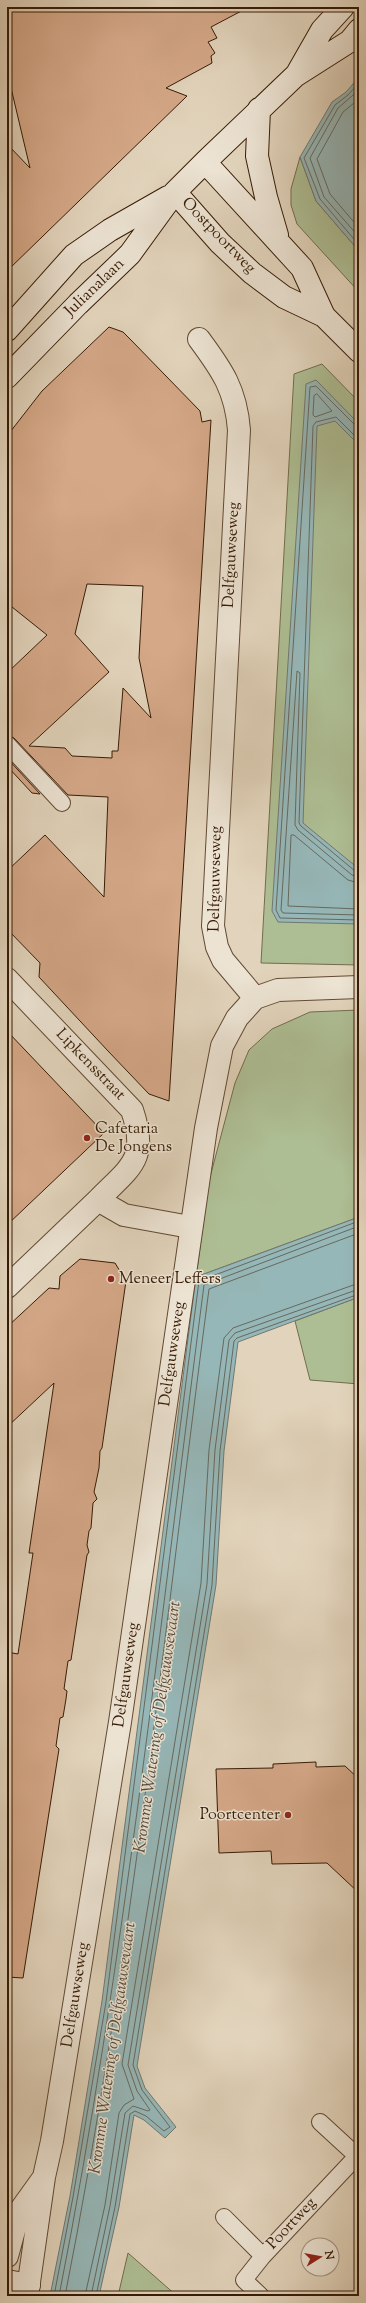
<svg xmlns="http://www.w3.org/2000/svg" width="366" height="2303" viewBox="0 0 366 2303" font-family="'Sorts Mill Goudy',serif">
<rect width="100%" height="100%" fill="#e2d4bc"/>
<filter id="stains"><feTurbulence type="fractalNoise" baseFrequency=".005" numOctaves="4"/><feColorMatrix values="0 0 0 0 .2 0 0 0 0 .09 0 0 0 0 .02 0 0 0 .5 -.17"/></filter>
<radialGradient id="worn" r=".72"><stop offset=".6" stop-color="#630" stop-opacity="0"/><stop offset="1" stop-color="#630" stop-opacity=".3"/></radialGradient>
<path fill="#aebe94" stroke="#726c4c" d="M300,157l16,44 43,50v41l-62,-68 -6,-19v-16z
M322,364l37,38v563l-98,-2 33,-589z
M359,1010v207l-163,60 13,-96 26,-98 14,-33 23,-21 38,-17z
M359,1297v87l-49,-4 -15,-59z
M128,2253l49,43h-59z"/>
<path fill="#96b7b8" stroke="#707970" d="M359,77v174l-43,-50 -16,-44 32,-55 14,-10z
M316,380l43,44v21l-24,-24 -18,5 -14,397 56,46v55l-81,-2 -6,-11 34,-527z
M359,1217v80l-121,45 -14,109 -8,134 -79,481 8,22 31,39 -11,11 -21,-18 -10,-5 -15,92 -20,89h-49l20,-100 32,-195 94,-724z"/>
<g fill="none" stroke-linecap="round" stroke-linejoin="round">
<path stroke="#66695e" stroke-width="1" d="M359,83l-11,12 -13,10 -31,53 16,41 39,46
M359,90l-21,18 -28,50 14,39 35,40
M359,99l-16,13 -26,47 13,35 29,34
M317,394l15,17 -17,6 -2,-2 1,-19z
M359,426l-4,-1 -39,-39 -6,1 -34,523 4,8 79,2
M359,440l-23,-23 -20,5 -3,4 -14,397 2,3 54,45 4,1
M359,877l-7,-2 -54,-45 -3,-5 5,-152 -3,-2 -16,239 2,3 76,2
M359,883l-11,-3 -54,-45h-3l-3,71 71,3
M54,2296l19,-99 33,-195 93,-721 160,-60
M59,2296c66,-334 101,-674 145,-1011l155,-59
M65,2296c66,-333 100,-671 144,-1007l150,-56
M85,2296l20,-91 14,-92 5,-8 10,-6 -12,-35 79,-481 8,-133 15,-112 9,-10 126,-45
M91,2296l19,-90 15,-93 8,-7 15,5 2,-1 -13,-19 -9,-26 79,-481 8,-134 14,-110 6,-7 124,-44
M96,2296l19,-89 15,-93 5,-3 11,5 18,15 6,-4 -28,-37 -9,-25 79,-480 8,-134 14,-110 3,-3 122,-44"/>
</g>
<path fill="#d5a888" stroke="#371b05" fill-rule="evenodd" d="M7,7h242l-38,20 6,11 -9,4 7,11 -4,3 1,7 -46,25 21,8 -180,175v-127l23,24 -23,-97z
M109,327l14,5 8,8 69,71 2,11 9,-2 -42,681 -20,-7 -41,-43 -69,-74 1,-14 -33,-34v-58l38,-36 59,62 4,-100 -40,-2 -54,-57 -7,-3v-62l40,-38 -40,-32v-167l35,-45zM87,584l56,2 -4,72 12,60 -28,-30 -5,63h-6v7l-40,-2 -7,-8 -36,-2 80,-74 -34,-38z
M7,758l33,36 -8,-1 -25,-27z
M7,1031l97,102 -97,92z
M80,1259l35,4 11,18 -24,167 -2,3 -1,17 -5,24 3,7 -4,4 -2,25 -2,3 -2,14 2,7 -2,3 -16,105 -3,1 -4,28 3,2 -1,8 -3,18 -3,1 -4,28 3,3 -36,229 -16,-1v-325l11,2 15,-101h-4l25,-170 -47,44v-100l42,-39 10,1 1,-13z
M316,1762v5l29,-1 14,13v114l-32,-30 -55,1 -1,-13 -52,2 -3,-84 57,-1v-4z"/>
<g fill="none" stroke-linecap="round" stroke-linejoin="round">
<g stroke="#624933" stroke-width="18">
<path id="service" d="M7,744l55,59
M320,2122l37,34
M224,2217l39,39
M261,2296l-17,-16 19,-24 96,-102"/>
</g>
<g stroke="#624933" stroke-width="24">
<path id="minor" d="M199,339c23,31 37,51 40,91l-26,496 4,21 6,13 32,38
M7,979l125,131c17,50 -2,57 -34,90
M7,1287l91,-87 26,15 66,12
M7,2281l22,4"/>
</g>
<g stroke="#624933" stroke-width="24">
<path id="tertiary" d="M7,2256l12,-44 23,-32
M27,2296l17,-119 8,-36 68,-419 86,-594 16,-82 15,-28 18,-20 23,-8 81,-3"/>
</g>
<g stroke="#371b05" stroke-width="24">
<path id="secondary" d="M298,72l24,-42 21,-23
M259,109l-2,47 9,41 11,38
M205,162l97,106 22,48
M175,192l45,51 32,30 32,24 40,19 35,35
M7,330l67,-75 36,-25 58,-33
M7,377l71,-73 52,-50 45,-62 30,-30 90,-86 55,-35 9,-11"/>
</g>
<use href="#service" stroke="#ece3d3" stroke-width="16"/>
<use href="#minor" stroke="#ece3d3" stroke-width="22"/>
<use href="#tertiary" stroke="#ece3d3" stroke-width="22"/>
<use href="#secondary" stroke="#ece3d3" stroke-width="22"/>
</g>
<g fill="#8f2418" stroke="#ece3d3" stroke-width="1.5">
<circle cx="87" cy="1138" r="4"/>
<circle cx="111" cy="1279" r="4"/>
<circle cx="288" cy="1815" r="4"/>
</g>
<g text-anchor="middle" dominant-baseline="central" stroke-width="3" stroke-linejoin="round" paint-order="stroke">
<g font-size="16" fill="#371b05" stroke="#ece3d3">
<text transform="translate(218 236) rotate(46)">Oostpoortweg</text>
<text transform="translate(95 288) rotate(-44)">Julianalaan</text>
<text transform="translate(232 555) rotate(-87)">Delfgauwseweg</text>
<text transform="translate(216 879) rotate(-89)">Delfgauwseweg</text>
<text transform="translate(90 1065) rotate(46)">Lipkensstraat</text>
<text transform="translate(173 1354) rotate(-82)">Delfgauwseweg</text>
<text transform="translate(127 1675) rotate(-82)">Delfgauwseweg</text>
<text transform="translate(76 1995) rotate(-81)">Delfgauwseweg</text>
<text transform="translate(292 2224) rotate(-47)">Poortweg</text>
</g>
<g font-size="16" fill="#371b05" stroke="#ece3d3" text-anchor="start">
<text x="95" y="1129">Cafetaria<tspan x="95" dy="18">De Jongens</tspan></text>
<text x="119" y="1279">Meneer Leffers</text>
<text x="280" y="1815" text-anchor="end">Poortcenter</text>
</g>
<g font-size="17" font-style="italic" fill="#544a3b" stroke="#ece3d3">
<text transform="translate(158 1727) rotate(-82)">Kromme Watering of Delfgauwsevaart</text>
<text transform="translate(113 2048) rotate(-82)">Kromme Watering of Delfgauwsevaart</text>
</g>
</g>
<rect width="366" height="2303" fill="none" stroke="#e2d4bc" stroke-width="24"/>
<rect x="8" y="8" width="350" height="2287" fill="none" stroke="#371b05" stroke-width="2"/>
<rect x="12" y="12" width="342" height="2279" fill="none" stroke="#371b05"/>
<g transform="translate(320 2257) rotate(79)"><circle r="19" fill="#ece3d3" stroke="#a49381"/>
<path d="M0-3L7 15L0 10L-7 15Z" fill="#8f2418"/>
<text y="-6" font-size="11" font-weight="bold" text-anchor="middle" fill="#371b05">N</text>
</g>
<rect width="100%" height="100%" filter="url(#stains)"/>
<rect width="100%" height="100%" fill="url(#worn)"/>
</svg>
